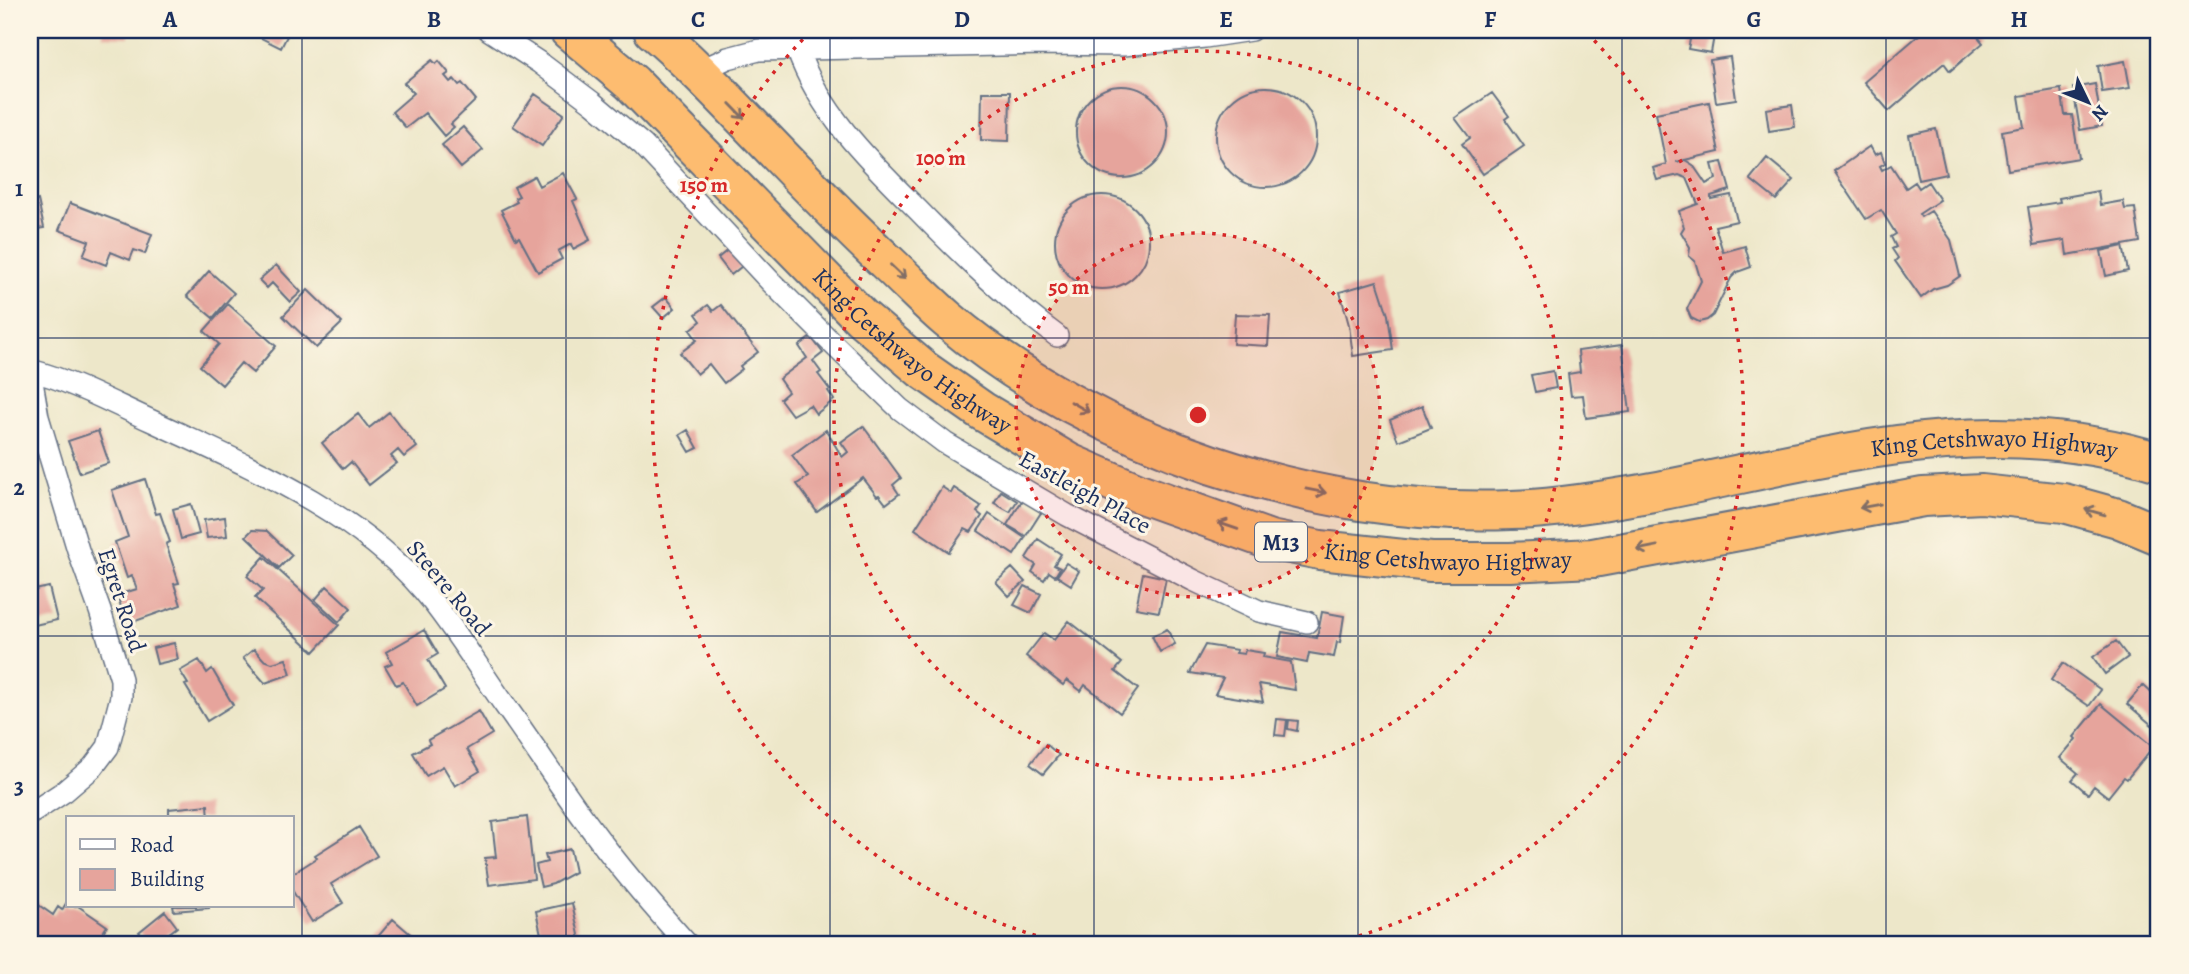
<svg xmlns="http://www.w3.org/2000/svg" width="2189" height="974" viewBox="0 0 2189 974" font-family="Alegreya,serif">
<rect width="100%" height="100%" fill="#fcf5e5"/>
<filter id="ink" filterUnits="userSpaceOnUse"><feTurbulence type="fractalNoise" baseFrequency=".0143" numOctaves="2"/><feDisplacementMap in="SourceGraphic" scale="14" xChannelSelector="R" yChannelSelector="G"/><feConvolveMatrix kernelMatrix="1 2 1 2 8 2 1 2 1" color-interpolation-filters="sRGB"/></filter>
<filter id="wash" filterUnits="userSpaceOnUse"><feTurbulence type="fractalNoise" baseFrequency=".00686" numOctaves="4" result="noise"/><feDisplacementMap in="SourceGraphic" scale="28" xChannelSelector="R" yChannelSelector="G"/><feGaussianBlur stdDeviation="1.57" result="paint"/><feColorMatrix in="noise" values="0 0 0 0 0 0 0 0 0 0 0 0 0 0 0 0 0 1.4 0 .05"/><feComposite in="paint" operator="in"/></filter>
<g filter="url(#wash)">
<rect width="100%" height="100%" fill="#ede7c9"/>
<g id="blocks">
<path fill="#e6a49c" d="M103,30h26v7l-26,-1z
M216,30h21l-5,8z
M245,30h45l-9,18z
M1692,30h23l-4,23 -23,-4z
M1914,30h65l4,3 -5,4 5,6 -33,28 -6,-8 -55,48 -25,-29 55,-47z
M1730,57l6,42 -20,3 -6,-42z
M432,60l4,4 3,-3 10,12 -4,3 5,6 4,-3 5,6 3,-2 14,17 -25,24 3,3 -10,9 -19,-23 -19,15 -14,-16 22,-19 -10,-10z
M2125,61l5,27 -28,4 -4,-26z
M2095,84l7,42 -22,4 -7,-42z
M1076 132a46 46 0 1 1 92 0a46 46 0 1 1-92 0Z
M1216 137a50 50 0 1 1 100 0a50 50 0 1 1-100 0Z
M2061,89l4,26h7l7,43 -71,12 -6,-39 22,-4 -5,-31z
M982,92h28l-1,49 -28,-1z
M1492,93l17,23 -4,3 19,27 -41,28 -21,-30 8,-6 -15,-20z
M535,94l29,20 -22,32 -29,-20z
M1709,102l10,50 -43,10 9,-2 8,5 13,19 10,-5 -4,-15 10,-2 8,28 -19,6v3l20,-4 6,26 -22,5 8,26 22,-6 6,21 -14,5 -6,6 -18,37 -6,5 -8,2 -8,-4 -4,-9 14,-28 -6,-20 -6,-5 1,-9 -9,-15 3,-5 -5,-16 19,-7 -11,-26 -8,-3 -22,5 -4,-12 13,-4 -10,-51z
M1792,105l3,22 -26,4 -3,-22z
M463,127l20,23 -22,18 -19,-23z
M1936,129l10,45 -28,6 -9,-45z
M1870,146l5,9 6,-3 4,11 -5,3 2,4 9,-5 15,23 9,-6 4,6 9,-6 12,18 -21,14 2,3 10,-6 20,29 9,36 -13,9 -14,4 -12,9 -26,-37 3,-3 -6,-9 4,-2 -5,-10 5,-3 -15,-24 -15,9 -32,-48z
M1767,158l27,22 -18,20 -26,-21z
M563,173l14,26 -4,2 17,39 -17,9 -2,-5 -13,7 4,8 -24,13 -19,-35 -3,2 -15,-29 16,-8 -2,-4 4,-2 -5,-9 20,-11 5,10z
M2098,191l2,14 23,-4 2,8 10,-1 5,34 -73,13 -2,-15 -31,5 -6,-38 32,-5 -1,-4z
M1055 242a47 47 0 1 1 94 0a47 47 0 1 1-94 0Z
M38,200l6,28 -14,2v-28z
M70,203l82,31 -7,20 -11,-4 -4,10 -19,-8 -5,13 -23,-9 6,-15 -30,-11z
M2123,246l5,25 -22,5 -5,-25z
M729,249l13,17 -11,9 -13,-17z
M276,265l25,27 -11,10 -18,-19 -5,5 -8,-8z
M209,271l25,22 -21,25 -26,-22z
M1377,281l11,34 5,35 -40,6 -4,-31 -9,-33z
M308,290l34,33 -26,25 -33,-32z
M666,297l9,11 -12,10 -10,-11z
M228,304l48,42 -23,27 -12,-10 -19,22 -22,-19 19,-22 -15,-13z
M708,305l5,6 8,-6 37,47 -18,14 2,3 -18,14 -15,-19 -12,10 -17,-21 17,-13 -7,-10 11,-9 -5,-7z
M1235,314l35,1 -2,31 -35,-2z
M811,337l12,16 -10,8 8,11 -3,2 12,16 -2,1 6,9 -18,14 -6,-9 -18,10 -12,-16 8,-7 -9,-13 28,-21 -8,-12z
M1622,345l8,67 -44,6 -3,-23 -12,1 -3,-22 12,-2 -2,-21z
M1553,371l3,17 -21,4 -4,-17z
M1422,406l9,22 -33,13 -8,-21z
M389,412l28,35 -13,10 -6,-7 -7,6 6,7 -28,22 -18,-23 -8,7 -21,-26 36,-29 11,14z
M863,426l38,52 -8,7 6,9 -13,10 -7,-9 -2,1 -14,-18 -46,34 -20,-28 11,-7 -16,-22 34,-25 16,27 6,-5 -7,-10z
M688,430l10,18 -8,4 -10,-17z
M98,431l11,32 -29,10 -12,-32z
M145,479l11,35 4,-1 10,29 -4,2 13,39 -5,1 7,21 -54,19 -10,-29 20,-6 -5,-13 -5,2 -12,-36 13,-5 -16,-47z
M942,487l9,6 3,-5 27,18 -4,6 5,4 -11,16 -6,-3 -16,23 -34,-23z
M1001,491l16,10 -7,11 -16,-9z
M1023,499l19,12 -16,25 -19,-11z
M191,504l8,30 -18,5 -8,-30z
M989,514l36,24 -11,17 -36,-24z
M225,517l2,19 -20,2 -3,-18z
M252,530l15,1 25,24 -13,13 -33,-32z
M1038,539l23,15 -7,11 6,3 -5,8 -6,-4 -5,8 -12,-8 4,-7 -10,-7z
M264,557l75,68 -25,27 -59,-54 8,-8 -16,-14z
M1066,563l13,8 -8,14 -14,-9z
M1012,568l13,14 -16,14 -13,-14z
M1143,573l23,5 -7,34 -23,-4z
M327,586l24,22 -12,14 -24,-22z
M1025,586l16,8 -10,19 -17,-8z
M49,587l8,33 -27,6v-35z
M1322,612l22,4 -4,27 -3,-1 -3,15 -25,-4 -2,10 -30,-6 5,-25 35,6z
M1069,621l53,42 -7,8 23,18 -18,24 -35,-28 -4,6 -14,-11 -4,5 -37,-29 18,-23 10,7z
M1167,629l8,15 -15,8 -8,-16z
M424,630l14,24 -10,6 17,29 -28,17 -14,-24 -7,3 -11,-19 7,-3 -6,-11z
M2116,641l12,16 -23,17 -12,-17z
M174,643l4,16 -21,5 -4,-16z
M1205,645l32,5 -1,3 8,1 1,-4 19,3 -1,4 28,5 4,28 -36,-6 4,18 -48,-8 8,-16 -33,-5z
M254,649l10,11 8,3 14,-4 5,15 -26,9 -22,-25z
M199,660l8,13 5,-4 21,36 -26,16 -22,-36 3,-1 -8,-13z
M2063,663l38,27 -12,16 -38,-26z
M2143,685l16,15v16l-7,9 -25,-21z
M2101,704l52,43 -26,32 -3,-2 -16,20 -14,-11 -6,8 -16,-14 6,-7 -18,-15 16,-19 -2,-2z
M479,711l13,23 -25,15 13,22 -25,15 -12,-20 -17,10 -13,-23 17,-9 -2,-4z
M1277,719l10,1 -2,16 -10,-1z
M1289,720l9,1 -1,10 -9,-2z
M1046,744l13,11 -16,19 -13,-10z
M208,805l1,13h-40v-9z
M527,817l7,62 -45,6 -4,-27 11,-1 -4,-35z
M359,827l18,29 -46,28 12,19 -31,19 -20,-32v-16l25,-16 -2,-3z
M570,849l5,23 -22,12 -12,3 -5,-22 11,-3 -2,-7z
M30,899l23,16 5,-8 4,3 6,-10v6h10l29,20 -6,9 14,9h-85z
M572,903l9,41h-38l-7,-33z
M173,906h36v2l-35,3z
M165,911l12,16 -22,17h-6l-10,-12z
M393,919l29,25h-42l-5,-4z"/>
</g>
</g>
<g filter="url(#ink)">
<use href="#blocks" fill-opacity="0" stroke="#646f83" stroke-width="2"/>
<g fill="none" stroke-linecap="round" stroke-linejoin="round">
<g stroke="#646f83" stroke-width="24">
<path id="street" d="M489,30l51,33 53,40 50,42 128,137 64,64 65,63 45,34 122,72 126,65 66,31 48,11
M797,49c23,65 73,113 121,161 44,45 88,88 139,126
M699,71l29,-13 31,-8 286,-6 78,1 82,-8 46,-7
M30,370c42,11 82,33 122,51 96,45 202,88 272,170 30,36 53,75 80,113 34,47 65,97 101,143 26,34 54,66 82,97
M30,814l35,-23 28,-24 15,-20 13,-50v-18l-21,-68 -22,-61 -40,-133 -8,-47"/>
</g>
<g stroke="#646f83" stroke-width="42">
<g id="highway">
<path id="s1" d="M569,30l63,53 229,234 61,52 60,42 87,52 70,30 131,47 50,10 111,12h79l83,-4 330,-61 59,-3 82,9 54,15 41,17"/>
<path id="s2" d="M653,30c39,33 73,70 108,106 43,45 86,89 131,131 19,18 36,36 55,52 149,126 369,199 564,191 45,-1 97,-10 142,-18 171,-33 332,-85 506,-30"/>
</g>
</g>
<use href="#street" stroke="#fff" stroke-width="21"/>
<use href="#highway" stroke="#fdbc70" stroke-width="38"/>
</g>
<defs><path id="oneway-shaft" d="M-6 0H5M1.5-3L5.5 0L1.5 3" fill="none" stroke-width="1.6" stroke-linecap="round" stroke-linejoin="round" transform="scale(1.75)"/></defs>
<g stroke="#816e66">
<use href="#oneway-shaft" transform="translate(737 111) rotate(46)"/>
<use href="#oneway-shaft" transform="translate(898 272) rotate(44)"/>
<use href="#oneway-shaft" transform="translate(1080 407) rotate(30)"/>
<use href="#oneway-shaft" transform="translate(1316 491) rotate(11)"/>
<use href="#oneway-shaft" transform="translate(1870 506) rotate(170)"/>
<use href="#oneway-shaft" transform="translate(2095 512) rotate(-164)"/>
<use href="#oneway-shaft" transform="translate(1228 526) rotate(-161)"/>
<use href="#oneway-shaft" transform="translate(1647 548) rotate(169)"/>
</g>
</g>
<path fill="none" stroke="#1b2f5e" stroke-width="2" stroke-opacity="0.55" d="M302,30v914M566,30v914M830,30v914M1094,30v914M1358,30v914M1622,30v914M1886,30v914M30,338h2129M30,636h2129"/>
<circle cx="1198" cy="415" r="182" fill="#d62828" fill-opacity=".12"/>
<g fill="none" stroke="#d62828" stroke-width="3.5" stroke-dasharray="3.5 7">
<circle cx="1198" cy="415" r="182"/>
<circle cx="1198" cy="415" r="364"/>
<path d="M1066 944A545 545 0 0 1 809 33M1587 33A545 545 0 0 1 1330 944"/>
</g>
<g text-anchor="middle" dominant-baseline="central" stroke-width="6" stroke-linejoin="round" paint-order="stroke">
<rect fill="#fcf5e5" stroke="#5e6a86" stroke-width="2" x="1255" y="522.5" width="52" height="39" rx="5"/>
<g font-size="23" font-weight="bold" fill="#1b2f5e">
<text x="1281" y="542">M13</text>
</g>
<g font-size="24" fill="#1b2f5e" stroke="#fcf5e5">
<text stroke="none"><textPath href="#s1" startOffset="471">King Cetshwayo Highway</textPath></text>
<text stroke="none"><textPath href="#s2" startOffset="1510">King Cetshwayo Highway</textPath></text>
<text transform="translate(1085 492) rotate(29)">Eastleigh Place</text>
<text stroke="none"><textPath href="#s1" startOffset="1059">King Cetshwayo Highway</textPath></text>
<text transform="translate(449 588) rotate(50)">Steere Road</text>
<text transform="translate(122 600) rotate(72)">Egret Road</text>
</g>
</g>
<circle cx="1198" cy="415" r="10" fill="#d62828" stroke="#fcf5e5" stroke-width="3.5"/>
<g font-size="21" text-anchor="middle" font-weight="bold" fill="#d62828" stroke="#fcf5e5" stroke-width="6" stroke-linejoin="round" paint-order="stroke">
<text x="941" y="165">100 m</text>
<text x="704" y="192">150 m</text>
<text x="1069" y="294">50 m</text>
</g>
<rect width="2189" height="974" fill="none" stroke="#fcf5e5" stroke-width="77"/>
<rect x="66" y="816" width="228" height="91" fill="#fcf5e5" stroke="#a2a6af" stroke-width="2"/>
<rect x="80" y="839" width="35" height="10" fill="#ffffff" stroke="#a2a6af" stroke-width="2"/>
<text x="130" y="852" font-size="21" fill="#1b2f5e">Road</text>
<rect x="80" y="869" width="35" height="21" fill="#e6a49c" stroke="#a2a6af" stroke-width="2"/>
<text x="130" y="886" font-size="21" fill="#1b2f5e">Building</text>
<g transform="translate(2088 102) rotate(133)" stroke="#fcf5e5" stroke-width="5" paint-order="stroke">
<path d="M0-5L12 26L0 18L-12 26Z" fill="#1b2f5e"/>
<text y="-10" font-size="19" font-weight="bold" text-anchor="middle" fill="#1b2f5e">N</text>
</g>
<rect x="38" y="38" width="2112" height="898" fill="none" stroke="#1b2f5e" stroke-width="2.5"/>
<g font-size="23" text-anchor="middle" font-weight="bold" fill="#1b2f5e">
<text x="170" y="27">A</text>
<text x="434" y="27">B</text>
<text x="698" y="27">C</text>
<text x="962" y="27">D</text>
<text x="1226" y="27">E</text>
<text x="1490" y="27">F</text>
<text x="1754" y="27">G</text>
<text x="2019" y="27">H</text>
<text x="19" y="196">1</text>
<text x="19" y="495">2</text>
<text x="19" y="794">3</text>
</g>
</svg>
